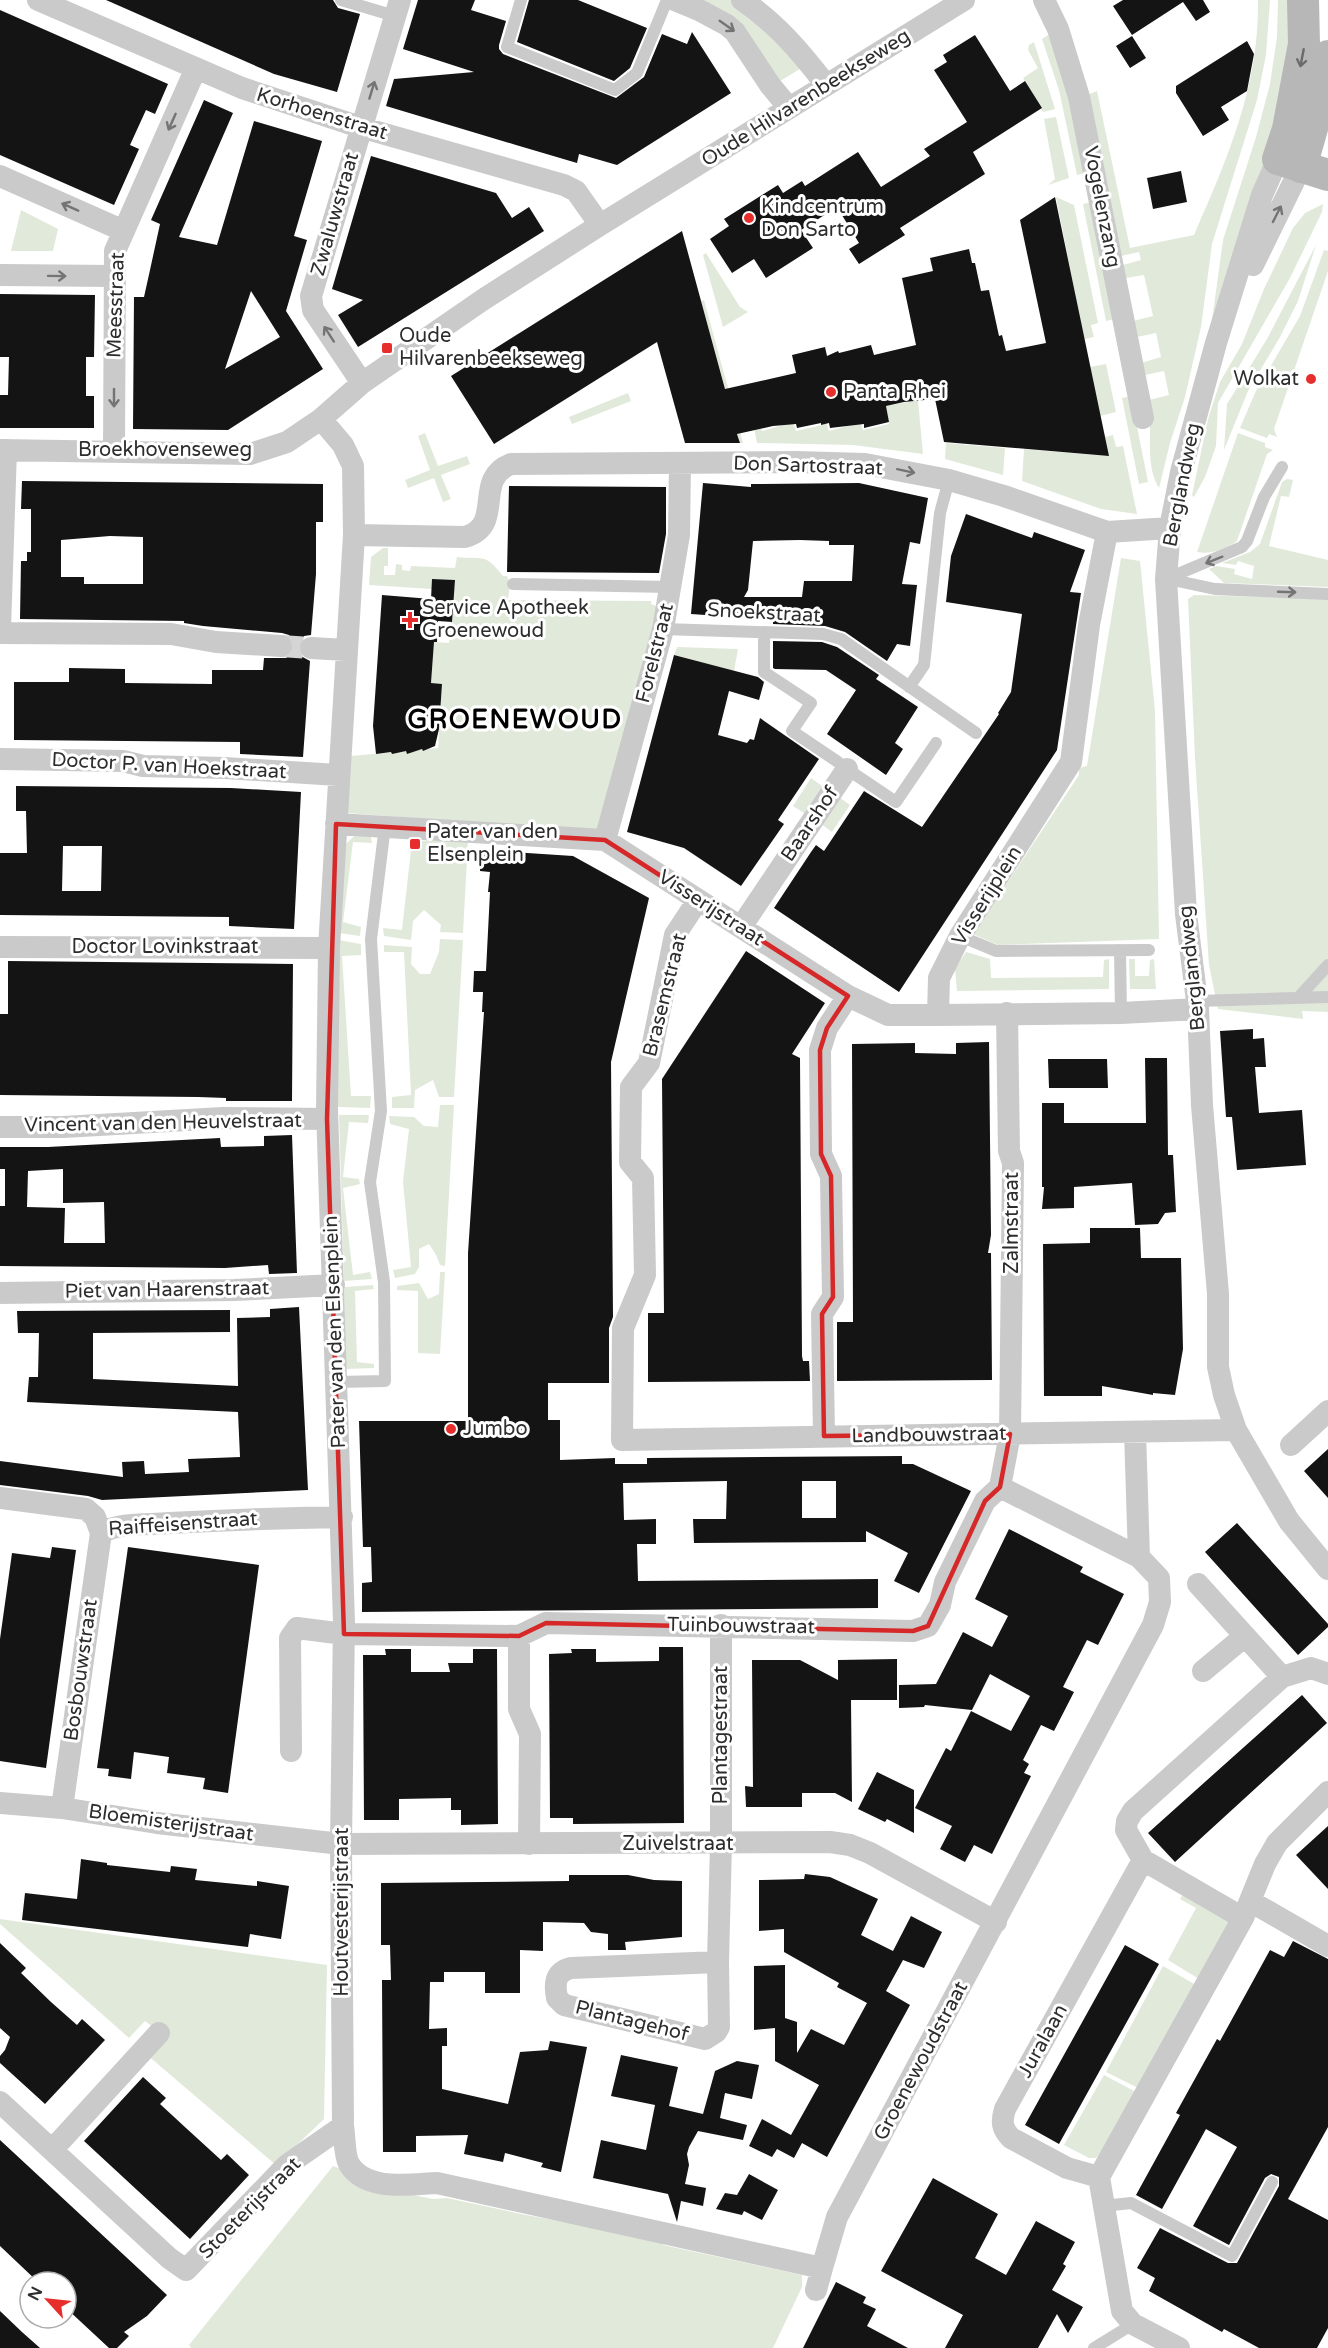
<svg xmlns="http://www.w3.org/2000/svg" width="1328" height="2348" viewBox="0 0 1328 2348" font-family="'Varela Round',sans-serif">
<rect width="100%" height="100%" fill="#fff"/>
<path fill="#e1eada" d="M691,0h40l72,67 -26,16z
M1258,0h12l-4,55 -9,45 -45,144 -11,83 -16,70 -15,46 -11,45c-15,-23 -6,-61 -10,-88l20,-5 -5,-24 -19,4 -4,-12 20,-6 -5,-24 -19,4 -4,-16 20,-5 -9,-41 -18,3 -3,-13 18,-5 -2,-8 -18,4 -34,-161 10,-4 33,157 64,-13c34,-78 65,-148 64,-235z
M1278,0h16c-5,115 -50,226 -84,335l13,-95 33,-103 14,-53 7,-47z
M1048,35l11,23 27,115 -9,2 -18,-85 -17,-51z
M1034,42l21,67 -12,3 -20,-34 15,-10 -10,-18 1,-5z
M1056,117l13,61 -21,7 7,-6 -11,-60z
M1056,197l18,8 24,118 -7,2 3,12 -10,2z
M1092,202l23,117 -9,2 -23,-117z
M1323,204l-1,8 -32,66 -72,125 -2,43 -11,31 -11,20 -2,-2 16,-76 12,-37 22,-38 22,-55 29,-61 12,-15z
M21,210l37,19 -5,22h-42z
M1316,245l-18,56 -18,36 -32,54 -24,59 3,-46 40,-65z
M1324,250l4,1v20l-54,158 3,8 -8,-3 -2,4 -27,-10 15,-35 45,-77z
M706,253l34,54 8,5 -25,15 -20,-72z
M704,300l39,143h-3l-39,-142z
M1106,364l10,48 -16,4 -10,-49z
M628,393l3,8 -59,23 -3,-7z
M1131,396l17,86 -9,2 -17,-86z
M918,400l5,54 -70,-9 -96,-2 -4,-20 6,-1 3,9 31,-9 3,9 26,-6 4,-3 3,9 26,-7 5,-3 3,9 26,-6 -3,-18z
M425,433l13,33 29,-10 3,8 -29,11 10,24 -8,3 -9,-24 -26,10 -3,-8 25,-10 -12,-34z
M1238,433l27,10v4l8,3 -6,4 -30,87c-11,8 -27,14 -40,11z
M1113,435l3,12 7,-1 14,68 -36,-5 -79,-28 2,-32 84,7 -3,-19z
M946,443l59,5 -2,27 -58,-16z
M1287,479l6,1 -4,17 -8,-1 -12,50 59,14v27l-104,-4 -15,-14 7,-3 19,3 -1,5 18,5 2,-13 -16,-5 -2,4 -14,-2 28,-11 10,-8 22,-62z
M383,548h5v18h-4v9h11l1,-11 6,1v5l8,1 1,-5 44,2 2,-11c27,3 27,-5 46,19h4l3,8 -2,16 143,1v3l10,4 -63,224 -251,-19 4,-57 87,-8 4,-64 -11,-1 3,-41 15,1 6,-62 -22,-2 -1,10 -63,-4 2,-28z
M1121,558l19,3 15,150 4,228 -161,6 -25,-11 106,-159v-7l8,-2z
M1194,595l134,4v413l-26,-1 1,8 -85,-10 -9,-44 -14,-207 -7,-159z
M677,647l61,2 -4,22 -60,-16z
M811,778l11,8 -18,27 -11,-7z
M839,797l11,8 -18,27 -11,-8z
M355,835l16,2 1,6 -19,-1 -10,80 18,5 -1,9 -21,-3 6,-88z
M412,841h56l-5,92 -23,-1 1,-7 -17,-15 -11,11 -2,19 -27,-4 -1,-8 19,2z
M440,939l23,1 -9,157h-15l-6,-17 -18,10 -1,18h-22v-11l19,-2 -7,-143h-20v-7l28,2 -1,17 9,10h10l9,-22z
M338,940l23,4v11l-19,1 9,140h20l-1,12 -32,-1z
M966,952l24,7 1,19 112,-1 1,-17 5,-1v30l-152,2 -2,-22z
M1129,959h6v17h14l1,-16 4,-1 2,30h-26z
M440,1105h14l-9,161 -5,-1 -4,-10 -7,-11 -10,5v18l-4,7 -20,4 -2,-8 18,-3 -8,-85 6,-53 -19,-5 -1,-8 25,1 10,9 14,1z
M339,1115h30l-1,8 -19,-1 -6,55 16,2 1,5 -17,4 10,87 17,-3 2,7 -28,2z
M440,1272h5l-5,82 -22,-1v-62l-21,-1v-4l22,-3 9,16 11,-5z
M373,1285l1,4 -19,2 2,71 17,2v4l-29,1 -1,-82z
M1183,1894l47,26 -31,59 -31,-19 28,-52 -16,-9z
M0,1919l327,46 -3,154 -48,46 -130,-111 17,-19 -18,-14 -16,17 -129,-114z
M1163,1966l33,19 -58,103 -32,-16z
M1104,2075l32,17 -34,60 -6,6h-7l-25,-13z
M333,2166l71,27 29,6 14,-1 79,17 138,25 -1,5 139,30v12l-29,61h-582l-2,-3z"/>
<path fill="#141414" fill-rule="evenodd" d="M106,0h227l5,8 22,6 -23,78 -63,-18z
M418,0h57l-4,10 35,11 -7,24v4l4,5 113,44 28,-21 18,-43 25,10 5,-12 39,61 -114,72 -38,-11 -2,9 -61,-18 -130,-39 8,-27 80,-7 -71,-23z
M529,0h49l69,28 -17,40 -16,13 -97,-39z
M1123,0h80l7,12 -14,9 -13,-19 -51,33 -19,-29z
M0,10l168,74 -13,30 -9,-4 -16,35 9,4 -25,56 -114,-50z
M975,35l35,56 15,-10 17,27 -69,44 12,22 -85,54 5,7 -46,29 -10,-15 10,-6 -22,-36 -36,23 12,18 -47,30 -12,-19 -22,14 -22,-34 19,-13 -5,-7 54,-34 5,8 19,-12 3,5 53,-34 23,35 49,-31 -6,-7 43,-27 -33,-52 13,-8 -4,-7z
M1132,36l14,22 -16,10 -14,-22z
M1247,41l7,13 -7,37 -26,16 8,13 -26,16 -27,-43v-7z
M204,100l29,13 -54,124 38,8 37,-124 68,20 -28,95 13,4 -21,71 37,58 -95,61 -95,-1 1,-132h10l6,-27 10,-46 -9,-4zM251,291l29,46 -55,32z
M371,156l125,37 16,25 17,-11 15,24 -186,116 -20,-32 25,-15 -31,-11z
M1181,171l6,31 -34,7 -6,-31z
M1055,197l54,259 -165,-14 -9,-43 -31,3 -18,4 3,16 -25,6v-4l-34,4 -1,-5 -8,2v-2l-24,5 -1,-4 -23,2 -36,8 3,9h-55l-28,-101 -163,102 -43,-68 231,-145 43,158 71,-16 -4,-18 33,-8 2,9 11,-5 1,2 32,-8 3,10 42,-10 -14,-67 31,-7 -3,-13 39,-9 3,14h3l6,28 8,-1 10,46 3,-1 4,16 40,-8 -26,-123z
M0,294l95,1 -1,62h-8v39h8v32h-94v-33h8l1,-38h-9z
M22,481l301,3v38h-7v52l-5,61 -7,1 -6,11 1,8 11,6 -7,96 -63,-3v-12l-226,-2v-58h55v-14l56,1v14l87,1v-14h51l1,-12h22l7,-5 1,-7 -5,-11 -7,-2 -79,-7 -19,-3v-2l-164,-2 1,-58h6v-9h4v-43h-10zM110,536l33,1v47h-59v-7h-23v-37z
M703,483l48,4v-3l108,-1 69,15 -8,46 -10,-2 -8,42 15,1 -7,61 -13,-2 -10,17 -42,-29 -20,-6 -52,-2v-2l-24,-4 -58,-4zM800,540l29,1v4h25l-2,36h-48l-2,16h-58l4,-7 5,-49z
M509,486l157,1v47l-7,39 -152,-1z
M966,514l66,24 2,-6 51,18 -15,42 11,1 -24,157 -158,242 -125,-84 37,-56 5,-7 8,6 40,-60 58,36 77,-113 -1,-1 13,-21 11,-78 -76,-12 5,-46z
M432,579l23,1 -3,42 -14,-1 -1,21h-3l-3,41 11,1 -3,45 -4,17 -12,5 -1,-2 -15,5 -1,-3 -14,3 -1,-2 -15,2 -3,-28 9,-131 49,4z
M773,641l49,1 15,5 42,28 -3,4 42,28 -23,36 8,6 -17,26 -59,-41 29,-44 -30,-20 -51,-1 -2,-1z
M674,655l84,22 6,5 -5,18 -30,-9 -11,44 29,8 3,-4 4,1 6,-22 59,41 -41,61 6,4 -43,62 -57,-38 -57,-16z
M16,786l215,2 70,4 -7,137 -65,-3v-9l-229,-2v-62h27l-1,-42h-10zM63,846h39l-1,45h-39z
M481,850l92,6 76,42 -38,164 2,255 -4,11v55h-61v37h12v40l55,-2v6h32v-6l255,-2v8h11l58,27 -52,102 -25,-12 14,-28 -42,-22v11l-172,1 -1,-24h33l1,-38 -104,2 1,37 32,-1v25h-19l1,37 240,-2v29l-516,4v-29l10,-1 -1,-35h-8l-4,-126h109v-168l16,-241h-2l1,-20h-10l1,-21h12l4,-79h-2l2,-20 -10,-1zM802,1481h34v37h-34z
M746,951l79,52 -33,51 8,4 2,298 1,5h6l1,20 -162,1v-69h16l-2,-234z
M8,961l285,3 -1,137h-66v-3l-28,-1 -198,-2v-81h8z
M1253,1029v10l11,-1 2,29h-11l4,46 43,-3 4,55 -69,5 -5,-53h-6l-6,-86z
M989,1042l2,193 -3,18h3l1,127 -155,1v-59h16l-1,-278 63,-1v10l41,1v-11z
M1145,1058h22l1,97h5l3,57 -11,1 -7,11 -23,1 -3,-42 -58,4v21l-32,1 2,-22h-2v-84h22v20h82z
M1048,1059h59l1,29h-59z
M292,1135l5,138 -28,1 -1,-9 -43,3 -225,-2v-60h5v-37h-5v-22h48l172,-9 1,9 43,-1v-10zM63,1169v34l41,-1 1,41h-41l1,-35 -38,-1 1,-36z
M1090,1228h50l1,30h40l2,91 -8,46 -22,-2v2l-51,-9v10h-58l-1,-152 47,-1z
M299,1307l9,183 -206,10 -14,-4 -88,-11v-24l123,16 -1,-15 22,-1 1,13 44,-2 -1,-13 52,-2 -2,-45 -211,-10 2,-25h9l1,-44h-21l-1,-22 213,-1v22l-137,1v46l145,7 -1,-68 33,-1v-8z
M1328,1449v49l-24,-27z
M1237,1523l91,101v3l-30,28 -93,-103z
M1009,1529l74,38 -3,5 44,22 -26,51 -11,-5 -24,47 11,5 -20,39 -13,-6 -18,35 6,4 -5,9 7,3 -39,78 -18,-9 -9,17 -25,-13 12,-23 -37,-18 31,-60 5,3 20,-40 40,20 19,-35 -40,-22 -18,36 -47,-5 -1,2 -25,1v-23l37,-1 27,-52 29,15 16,-31 -33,-17z
M52,1547l24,3 -30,218 -46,-7v-122l12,-86 38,5z
M128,1547l131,18 -31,228 -25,-4 2,-11 -38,-5 2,-16 -35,-5 -3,27 -23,-3 1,-7 -12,-1z
M659,1647h24l1,176 -111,1v-6h-23l-1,-164 23,-1 -1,-4h25v13l63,-1z
M385,1649h26v23h39l-2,-9h25v-14h24l1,175 -37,1v-15h-10v-12l-52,1v21h-35l-1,-165h23z
M897,1659v41h-46l1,102 -17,-9h-33v14h-56l-1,-21 8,1 -1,-127h48l38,20v-20z
M1302,1695l25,28 -152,139 -27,-29z
M877,1772l37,18v43l-27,-14 -2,3 -27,-13z
M1328,1826v63l-32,-34z
M81,1859l26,4v2l63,7 1,-6 26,3 -2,11 62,6v-5l32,5 -8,53 -31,-5 -2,13 -226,-27 3,-27 52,6z
M805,1874l25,3 48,22 -17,36 32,16 18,-35 31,16 -18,36 -21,-8 -17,31 24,14 -83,152 -25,-14 -8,15 -17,-9 -5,8 -23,-11 13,-27 29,16 28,-50 -44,-24v-33l-21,2v-64l31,-1v53l12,4v31l14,-24 33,16 23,-42 -30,-16 2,-4 -55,-31v-23l-25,2v-51l45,-1z
M569,1875h59l26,5 28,1v56l-57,5 1,8h-18v-16l-17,-2 -7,-9 -41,-1v29l-23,-1v43h-35v-21h-41v10h-14l-1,47 18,-1v18h-5v43l66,15 12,-52 28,-2 2,-9 37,6 -26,125 -20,-5 2,-4 -38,-10 -2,9 -39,-8 4,-19 -52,1v16h-33l-1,-172h9l-1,-35h-9v-62l188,-2z
M1293,1941l35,18v168l-40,72 40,21v108l-11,20h-58l-35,-19 -2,3 -73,-41 6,-13 -18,-10 23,-40 68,35h9l42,-77v-9l-8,-3 -6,4 -36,67 -36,-19 44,-79 -31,-18 -44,80 -26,-14 44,-80 -4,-2 41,-74 3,2 50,-91 14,7z
M0,1943l26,25 -5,5 30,29 26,23 5,-6 23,21 -60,64 -45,-41v-7l5,-6 5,-13 -10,-9z
M1125,1945l34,19 -100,180 -34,-19z
M621,2055l57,12 -9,39 34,8 12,-43 22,-10 22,4 -7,34 -27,-6 -5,25 27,7 -4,15 -45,-9 -9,16 -2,7 2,11 -4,19 21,4 -3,18 -22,-5 -4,21 -9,-28 -75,-16 8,-38 45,10 9,-45 -44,-9z
M143,2077l23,21 -6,6 26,24 35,32 6,-6 22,21 -59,64 -106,-98z
M0,2140l167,155 -20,21 -23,16 5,4 -12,12h-8l-43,-40v-26h-28l-38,-36z
M749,2174l29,16 -16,30 -18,-9 -2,4 -26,-6 9,-16 12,2z
M933,2178l65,36 -23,44 31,17 30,-54 39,21 -12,22 3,2 -14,24 31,17 -15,26 -11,-19 -19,34h-93l18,-33 -82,-44z
M836,2282l30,15 -3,6 13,6 -9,17 41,22h-105z
M0,2311l22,21 18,16h-40z"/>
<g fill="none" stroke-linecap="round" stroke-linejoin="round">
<path stroke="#d5d5d5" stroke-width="22" stroke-dasharray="22 11" stroke-linecap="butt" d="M281,646l30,2"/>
<path stroke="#cacaca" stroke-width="12" d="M341,0l54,16
M521,0l-14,47 108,43 22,-17 30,-73
M1166,579l76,-32 5,-6 17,-44 18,-30
M1168,579l47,10 113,5
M513,584l157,3
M663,629l160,5 18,5 135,94
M764,632v40l47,31 -19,28 46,31
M909,687l15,-22 16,-152 9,-33
M847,769l49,33 40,-59
M960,936l36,15 153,-1
M1120,950l1,63
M1298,998l30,-33
M1197,1001l131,-4
M337,1382l48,-1 -1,-99 -14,-100 11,-71 -10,-172 14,-113
M1103,2206l28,-3 101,53 40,-74
M1094,2348l39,-24"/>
<path stroke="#cacaca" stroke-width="22" d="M38,0l204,88 118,39 204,58 12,6 24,34
M675,0l24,10 28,15 8,7 35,53 19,23
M742,0c34,23 59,52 84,85
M1044,0l14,29 21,68 64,321
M1278,159l-16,36 -46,148 -35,129 -11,56 -4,51 20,335 12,95 4,96 16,189v73l6,28 12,35 53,91 39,48
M0,176l124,55
M1253,265l48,-98
M0,275l114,1
M362,383l-49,-73 -2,-14 89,-296
M321,419l22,26 10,21 1,69 -25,413 -2,162 17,512 -3,222 2,282c2,11 1,29 6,38 17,28 61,20 88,19l385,85 15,-51 316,-592 7,-23 -1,-24 -20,-21 -4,-125
M0,450l250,4 37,-12 34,-23 41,-36 122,-84 116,-74 364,-225
M114,451l1,-200 81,-183
M1107,532l-18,93 -18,137 -111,174 -21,42 -1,37 183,-2 77,-4
M354,535l111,2c41,-12 7,-58 46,-73l285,-2 69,2 84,16 55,16 103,36 63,-4
M0,629l6,-179
M0,633l171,1 45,8 65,4
M311,648l35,2
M0,759l123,2 20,5 82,2 113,7
M336,824l269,16 243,156 40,19h50
M605,840l58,-211 16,-94 1,-72
M698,900l-23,35 -26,128 -18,24 -1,75 13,16 2,97 -22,53 -1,112 614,-10
M741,927l106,-158
M0,947l329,1
M0,1127h63l160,-9 104,1
M0,1293l234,-3 100,-5
M824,1436l-2,-122 11,-17 -2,-121 -10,-22 -1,-104 7,-22 21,-32
M1291,1445l37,-34
M1000,1487l139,70
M0,1498l86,11 9,8 6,16c19,-11 47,-8 68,-10 58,-3 115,-5 173,-6
M1198,1584l84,93
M519,1636v73l11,25 -1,110
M1203,1671l42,-35
M291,1751l-1,-113 7,-10 47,6 175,2 27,-13 367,8 15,-5 12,-21 5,-23 40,-81 15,-14 10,-53 3,-271 -4,-12 -2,-138
M0,1803l62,5 95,15 184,21 489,-2 20,3 20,8 126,69
M62,1808l39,-275
M1250,1901l78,45
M1243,1918l-100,-58 -17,-30 1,-9 6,-10 149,-134 29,-9 17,6
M718,1962l1,65 -3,5 -11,7 -141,-34 -7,-7c-3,-15 -2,-26 14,-30l147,-6 3,-118v-219
M0,2102l169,156 17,12 101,-105 56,-39
M52,2150l107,-117
M1099,2177l-32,-9 -56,-30c-9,-9 -10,-16 -6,-29l138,-249
M816,2290l6,-22
M1179,2348l-46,-24 -11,-13 -23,-134 144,-259 22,-54 12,-21 51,-51"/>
<path stroke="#b7b7b7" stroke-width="32" d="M1303,0l1,44 -16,85 -10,30 50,16
M1301,167l21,-74 6,-37"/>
</g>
<defs><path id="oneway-shaft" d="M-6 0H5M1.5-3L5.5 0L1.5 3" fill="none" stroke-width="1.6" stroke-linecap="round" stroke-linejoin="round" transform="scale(1.5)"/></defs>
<g stroke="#747474">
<use href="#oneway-shaft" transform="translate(727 26) rotate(35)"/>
<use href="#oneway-shaft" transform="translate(372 90) rotate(-73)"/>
<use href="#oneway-shaft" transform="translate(172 122) rotate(114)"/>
<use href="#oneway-shaft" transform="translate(70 207) rotate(-156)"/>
<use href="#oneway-shaft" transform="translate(1277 214) rotate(-63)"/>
<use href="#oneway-shaft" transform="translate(57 276) rotate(1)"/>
<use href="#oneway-shaft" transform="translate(329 334) rotate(-123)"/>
<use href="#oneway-shaft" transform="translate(114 398) rotate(90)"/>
<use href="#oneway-shaft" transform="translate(906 471) rotate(12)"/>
<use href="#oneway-shaft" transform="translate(1214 560) rotate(158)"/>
<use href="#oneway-shaft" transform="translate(1287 592) rotate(2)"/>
</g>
<use stroke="#6b6b6b" href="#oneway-shaft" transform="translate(1302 58) rotate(101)"/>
<path fill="none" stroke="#d62828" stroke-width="4.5" stroke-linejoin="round" d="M336,824l269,16 243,156 -21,32 -7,22 1,104 10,22 2,121 -11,17 2,122 186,-2 -10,53 -15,14 -57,125 -15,5 -367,-8 -27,13 -175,-2 -17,-515z"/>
<g fill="#e62f2c" stroke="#fff" stroke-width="2">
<circle cx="749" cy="218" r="6"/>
<rect x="381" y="342" width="12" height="12" rx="3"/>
<circle cx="1311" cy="379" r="6"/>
<circle cx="831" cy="392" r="6"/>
<path d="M407 611h6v6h6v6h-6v6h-6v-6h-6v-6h6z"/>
<rect x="409" y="838" width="12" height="12" rx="3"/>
<circle cx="451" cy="1429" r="6"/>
</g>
<g text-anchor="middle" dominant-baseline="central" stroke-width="6" stroke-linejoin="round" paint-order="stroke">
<g font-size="20" fill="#2d2d2d" stroke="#fff">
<text transform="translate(806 98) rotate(-32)">Oude Hilvarenbeekseweg</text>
<text transform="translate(322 114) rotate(17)">Korhoenstraat</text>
<text transform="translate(1102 207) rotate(79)">Vogelenzang</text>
<text transform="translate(335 214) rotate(-74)">Zwaluwstraat</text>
<text transform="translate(116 305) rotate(-88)">Meesstraat</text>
<text x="165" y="450">Broekhovenseweg</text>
<text transform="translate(808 466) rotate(2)">Don Sartostraat</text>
<text transform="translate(1182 485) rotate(-79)">Berglandweg</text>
<text transform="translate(764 613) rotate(3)">Snoekstraat</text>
<text transform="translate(655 653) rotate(-76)">Forelstraat</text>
<text transform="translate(169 766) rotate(3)">Doctor P. van Hoekstraat</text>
<text transform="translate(810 824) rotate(-56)">Baarshof</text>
<text transform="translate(987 896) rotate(-58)">Visserijplein</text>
<text transform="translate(711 908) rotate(33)">Visserijstraat</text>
<text x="165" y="947">Doctor Lovinkstraat</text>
<text transform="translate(1192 968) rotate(-96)">Berglandweg</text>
<text transform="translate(665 995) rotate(-76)">Brasemstraat</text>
<text transform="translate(163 1123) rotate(-1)">Vincent van den Heuvelstraat</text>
<text transform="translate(1012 1223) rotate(-90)">Zalmstraat</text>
<text transform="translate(167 1290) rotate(-1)">Piet van Haarenstraat</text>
<text transform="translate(335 1332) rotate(-92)">Pater van den Elsenplein</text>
<text transform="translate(929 1435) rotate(-1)">Landbouwstraat</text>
<text transform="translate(183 1524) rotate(-4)">Raiffeisenstraat</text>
<text transform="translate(741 1626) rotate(1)">Tuinbouwstraat</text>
<text transform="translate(81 1670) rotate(-82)">Bosbouwstraat</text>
<text transform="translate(721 1735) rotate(-90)">Plantagestraat</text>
<text transform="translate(171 1823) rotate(8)">Bloemisterijstraat</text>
<text x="678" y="1844">Zuivelstraat</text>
<text transform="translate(342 1912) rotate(-90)">Houtvesterijstraat</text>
<text transform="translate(632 2021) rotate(14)">Plantagehof</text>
<text transform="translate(1043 2041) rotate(-61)">Juralaan</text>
<text transform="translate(921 2061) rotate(-62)">Groenewoudstraat</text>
<text transform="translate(250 2208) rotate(-45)">Stoeterijstraat</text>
</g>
<g font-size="20" fill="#2d2d2d" stroke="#fff" text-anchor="start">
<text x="761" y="207">Kindcentrum<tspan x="761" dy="23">Don Sarto</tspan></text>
<text x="399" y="336">Oude<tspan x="399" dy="23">Hilvarenbeekseweg</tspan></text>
<text x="1299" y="379" text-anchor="end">Wolkat</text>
<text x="843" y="392">Panta Rhei</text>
<text x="422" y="608">Service Apotheek<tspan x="422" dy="23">Groenewoud</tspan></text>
<text x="427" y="832">Pater van den<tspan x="427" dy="23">Elsenplein</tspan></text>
<text x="463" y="1429">Jumbo</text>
</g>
<g font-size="26" font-weight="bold" letter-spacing="1.5" fill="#000" stroke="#fff">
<text x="515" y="719">GROENEWOUD</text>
</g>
</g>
<g transform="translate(48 2300) rotate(297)"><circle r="28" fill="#ffffff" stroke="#ababab" stroke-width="1.5"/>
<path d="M0-4.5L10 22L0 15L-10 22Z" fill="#e62f2c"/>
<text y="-9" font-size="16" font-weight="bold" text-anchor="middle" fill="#2d2d2d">N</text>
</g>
</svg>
